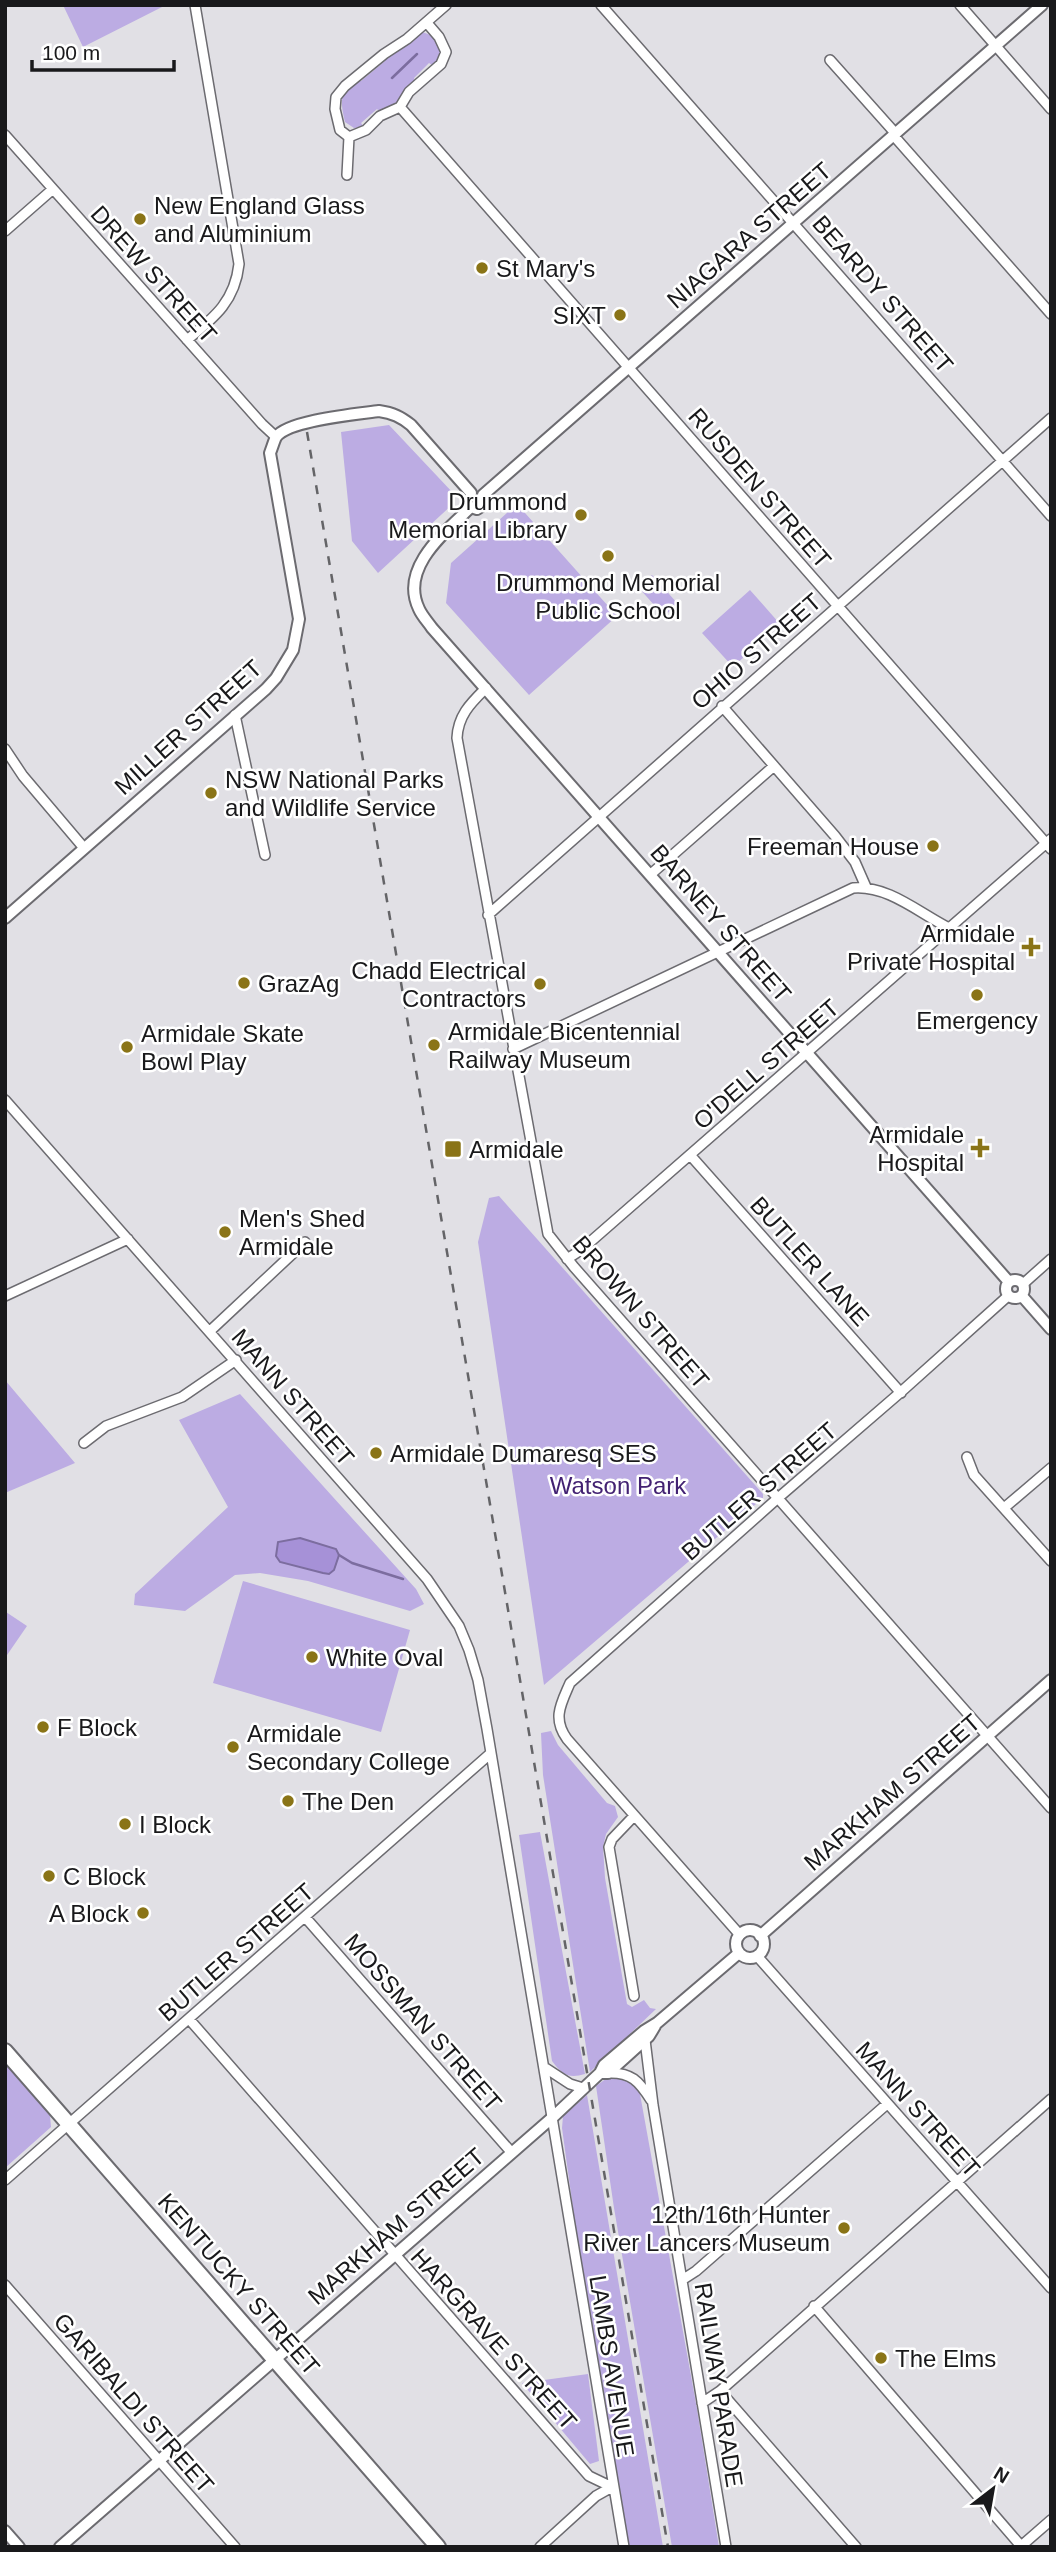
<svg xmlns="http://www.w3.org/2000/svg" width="1056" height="2552" viewBox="0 0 1056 2552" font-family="Arial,sans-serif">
<rect width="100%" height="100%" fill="#e1e0e5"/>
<path fill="#bcace3" d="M63,5h103l-83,42z
M422,32c11,3 17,8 20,19l-5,12 -5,2 -3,-2 -15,15 1,3 -8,6 -8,14 -19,11 -3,-3 -16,14 3,4 -10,1 -9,-6c-5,-23 -6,-27 13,-43l3,2 24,-20 -2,-3z
M389,425l65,69v9l-76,70 -26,-32 -11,-109z
M517,504l100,112 -88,79 -83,-92 5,-40z
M652,575l26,29 -14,12 -26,-29z
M750,590l30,34 -47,43 -31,-34z
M499,1196l264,298v4l-219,187 -66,-443 11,-44z
M5,1380l70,83 -70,30z
M240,1394l176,195 8,15 -14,7 -102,-30 -48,-8 -25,2 -50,36 -51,-6 1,-11 93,-87 -49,-87z
M243,1581l167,49 -29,102 -168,-49z
M6,1612l21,14 -22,32v-45z
M551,1731l7,14 49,58 8,3 3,11 -12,17 -3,13 2,31 22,126 5,3 12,-7 6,8 6,1 -66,63 -47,-297 -2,-42z
M540,1832l45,242c-17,5 -23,0 -33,-13l-33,-226z
M5,2064l45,51 1,12 -46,41z
M619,2076l14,7 7,11 57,315 22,138h-47l-58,-339 -18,-122 11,-8z
M587,2095l76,452h-36l-46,-280 -19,-139 1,-12z
M588,2374l11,87 -9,3 -68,-81z"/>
<path fill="#a691d7" stroke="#7c6d9f" stroke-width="2" d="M300,1538l36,11 3,6 -5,15 -5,4 -6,-1 -43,-11 -4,-6 2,-14z"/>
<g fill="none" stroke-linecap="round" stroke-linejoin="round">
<path stroke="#7c6d9f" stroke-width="2.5" d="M392,78l25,-24
M339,1555l13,8 51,16"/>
<g stroke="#6c6b70" stroke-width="12">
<path id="minor" d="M601,5l450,511
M960,5l91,104
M830,60l66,74
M400,107l651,742
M5,135l257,289 14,13
M894,136l157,178
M349,137l-9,-7 -5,-21 1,-12 9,-11 39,-32 23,-15 39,-34
M349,137l17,-7 14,-14 20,-9 9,-15 32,-28 5,-12 -7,-15 -12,-14
M347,175l2,-38
M5,231l48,-42
M187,340c28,-23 48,-39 52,-76l-44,-259
M486,688c-15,15 -28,27 -29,50l91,496 26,33 477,541
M722,706l113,130 20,26 11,25
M235,715l30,140
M5,749l18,27 61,72
M651,874l123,-108
M488,915l563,-497
M513,1049l340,-161c35,-3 66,25 96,40
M5,1100l422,479 32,47 10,24 9,30 9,49 137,818
M691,1156l210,237
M567,1259l14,-9 470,-411
M1023,1284l28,-25
M5,1296l123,-57
M210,1331l95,-89
M84,1443l22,-17 76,-29 54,-37
M967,1457l7,18 77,86
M1004,1508l47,-40
M634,1816l-22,23 -3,8 25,149
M305,1917l207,236
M740,1935l-173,-196c-15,-21 -6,-35 3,-56l208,-185 124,-107 106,-95
M757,1956l294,332
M189,2019l400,457 23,11
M645,2040l8,65 73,442
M544,2067l26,17 13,4
M608,2073c23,-1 31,8 43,27
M5,2180l486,-427
M682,2280l14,-9 191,-167
M5,2285l230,262
M814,2306l207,240
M720,2391l136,156
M702,2403l18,-12 331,-292
M540,2547l56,-51 16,-9
M1020,2547l31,-27"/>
</g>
<g stroke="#6c6b70" stroke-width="14">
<path id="tertiary" d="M483,495v10l-6,4 -6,-2c-26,25 -72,61 -52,102 3,7 9,13 13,19l577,654
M483,495l559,-490
M5,918l261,-229 10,-11 17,-28 6,-31 -29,-166c2,-5 4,-12 6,-16 12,-17 82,-23 103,-26 14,2 22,6 32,14l60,68
M1006 1289a9 9 0 1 1 18 0a9 9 0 1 1-18 0Z
M1022,1296l29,33
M736 1944a14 14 0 1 1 28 0a14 14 0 1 1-28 0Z
M760,1936l291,-256
M600,2073h8l41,-37 6,-10
M5,2531l14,16
M60,2547l493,-430 47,-44 4,-8 40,-34 13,-8 82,-70"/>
</g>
<g stroke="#6c6b70" stroke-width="18">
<path id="primary" d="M5,2051l433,496"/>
</g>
<use href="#minor" stroke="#fff" stroke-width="9"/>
<use href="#tertiary" stroke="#fff" stroke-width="10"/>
<use href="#primary" stroke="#fff" stroke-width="14"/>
<path stroke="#646467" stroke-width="2.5" stroke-dasharray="9 9" stroke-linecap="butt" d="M307,432l361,2115"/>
</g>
<g fill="#8a7417" stroke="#fff" stroke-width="2.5">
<circle cx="140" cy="219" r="7"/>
<circle cx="482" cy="268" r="7"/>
<circle cx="620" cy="315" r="7"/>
<circle cx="581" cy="515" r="7"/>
<circle cx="608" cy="556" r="7"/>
<circle cx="211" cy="793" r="7"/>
<circle cx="933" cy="846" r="7"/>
<path d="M1027.5 936.5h7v7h7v7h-7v7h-7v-7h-7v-7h7z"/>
<circle cx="244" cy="983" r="7"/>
<circle cx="540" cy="984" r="7"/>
<circle cx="977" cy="995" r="7"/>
<circle cx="434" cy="1045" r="7"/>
<circle cx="127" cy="1047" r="7"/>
<path d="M976.5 1137.5h7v7h7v7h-7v7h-7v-7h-7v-7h7z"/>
<rect x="444" y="1140" width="18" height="18" rx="3.5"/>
<circle cx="225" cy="1232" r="7"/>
<circle cx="376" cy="1453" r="7"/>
<circle cx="312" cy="1657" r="7"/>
<circle cx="43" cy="1727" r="7"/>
<circle cx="233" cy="1747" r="7"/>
<circle cx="288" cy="1801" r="7"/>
<circle cx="125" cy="1824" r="7"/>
<circle cx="49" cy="1876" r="7"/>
<circle cx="143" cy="1913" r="7"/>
<circle cx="844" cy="2228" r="7"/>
<circle cx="881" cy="2358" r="7"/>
</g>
<g text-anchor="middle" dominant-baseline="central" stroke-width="5" stroke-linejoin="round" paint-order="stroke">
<g font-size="24" fill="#19191b" stroke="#fff" text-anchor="start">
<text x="154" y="205">New England Glass<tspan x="154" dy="28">and Aluminium</tspan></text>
<text x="496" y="268">St Mary's</text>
<text x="606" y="315" text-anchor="end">SIXT</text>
<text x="567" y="501" text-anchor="end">Drummond<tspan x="567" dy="28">Memorial Library</tspan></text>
<text x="608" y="582" text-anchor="middle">Drummond Memorial<tspan x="608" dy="28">Public School</tspan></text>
<text x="225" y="779">NSW National Parks<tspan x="225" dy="28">and Wildlife Service</tspan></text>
<text x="919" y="846" text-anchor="end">Freeman House</text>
<text x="1015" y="933" text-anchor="end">Armidale<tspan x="1015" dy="28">Private Hospital</tspan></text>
<text x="526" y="970" text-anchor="end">Chadd Electrical<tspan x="526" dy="28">Contractors</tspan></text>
<text x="258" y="983">GrazAg</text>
<text x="977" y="1020" text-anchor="middle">Emergency</text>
<text x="448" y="1031">Armidale Bicentennial<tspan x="448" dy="28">Railway Museum</tspan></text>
<text x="141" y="1033">Armidale Skate<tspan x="141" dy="28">Bowl Play</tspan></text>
<text x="964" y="1134" text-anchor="end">Armidale<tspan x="964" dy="28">Hospital</tspan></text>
<text x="469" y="1149">Armidale</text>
<text x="239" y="1218">Men's Shed<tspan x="239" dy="28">Armidale</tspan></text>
<text x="390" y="1453">Armidale Dumaresq SES</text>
<text x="326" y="1657">White Oval</text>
<text x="57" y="1727">F Block</text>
<text x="247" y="1733">Armidale<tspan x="247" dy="28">Secondary College</tspan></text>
<text x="302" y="1801">The Den</text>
<text x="139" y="1824">I Block</text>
<text x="63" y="1876">C Block</text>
<text x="129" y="1913" text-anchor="end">A Block</text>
<text x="830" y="2214" text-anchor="end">12th/16th Hunter<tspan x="830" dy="28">River Lancers Museum</tspan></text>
<text x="895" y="2358">The Elms</text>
</g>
<g font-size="24" fill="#19191b" stroke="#fff">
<text transform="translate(749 235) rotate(-41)">NIAGARA STREET</text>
<text transform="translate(154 274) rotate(48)">DREW STREET</text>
<text transform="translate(883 294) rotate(49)">BEARDY STREET</text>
<text transform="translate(760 488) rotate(49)">RUSDEN STREET</text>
<text transform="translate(756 651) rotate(-41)">OHIO STREET</text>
<text transform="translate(188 727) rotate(-42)">MILLER STREET</text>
<text transform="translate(721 923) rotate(49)">BARNEY STREET</text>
<text transform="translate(766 1064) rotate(-41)">O'DELL STREET</text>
<text transform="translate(810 1261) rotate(48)">BUTLER LANE</text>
<text transform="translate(641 1312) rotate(49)">BROWN STREET</text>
<text transform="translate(293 1397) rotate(49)">MANN STREET</text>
<text transform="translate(759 1491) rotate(-41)">BUTLER STREET</text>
<text transform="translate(892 1792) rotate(-41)">MARKHAM STREET</text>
<text transform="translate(236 1952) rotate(-41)">BUTLER STREET</text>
<text transform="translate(423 2022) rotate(49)">MOSSMAN STREET</text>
<text transform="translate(918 2109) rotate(48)">MANN STREET</text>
<text transform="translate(396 2226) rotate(-41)">MARKHAM STREET</text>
<text transform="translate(239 2284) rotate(49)">KENTUCKY STREET</text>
<text transform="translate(494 2339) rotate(48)">HARGRAVE STREET</text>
<text transform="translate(612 2366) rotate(81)">LAMBS AVENUE</text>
<text transform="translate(719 2385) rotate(81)">RAILWAY PARADE</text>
<text transform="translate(134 2403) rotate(49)">GARIBALDI STREET</text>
</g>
<g font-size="24" fill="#422172" stroke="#fff">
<text x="618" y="1485">Watson Park</text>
</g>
</g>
<rect width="1056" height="2552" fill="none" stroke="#19191b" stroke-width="14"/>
<g transform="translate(993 2489) rotate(31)" stroke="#ffffff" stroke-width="5" paint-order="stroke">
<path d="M0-5L12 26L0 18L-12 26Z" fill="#19191b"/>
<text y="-10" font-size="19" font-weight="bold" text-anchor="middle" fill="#19191b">N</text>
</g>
<path d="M32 60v10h142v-10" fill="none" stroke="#19191b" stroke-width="3.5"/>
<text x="42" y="60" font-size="21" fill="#19191b" stroke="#ffffff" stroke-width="5" paint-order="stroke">100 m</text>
</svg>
